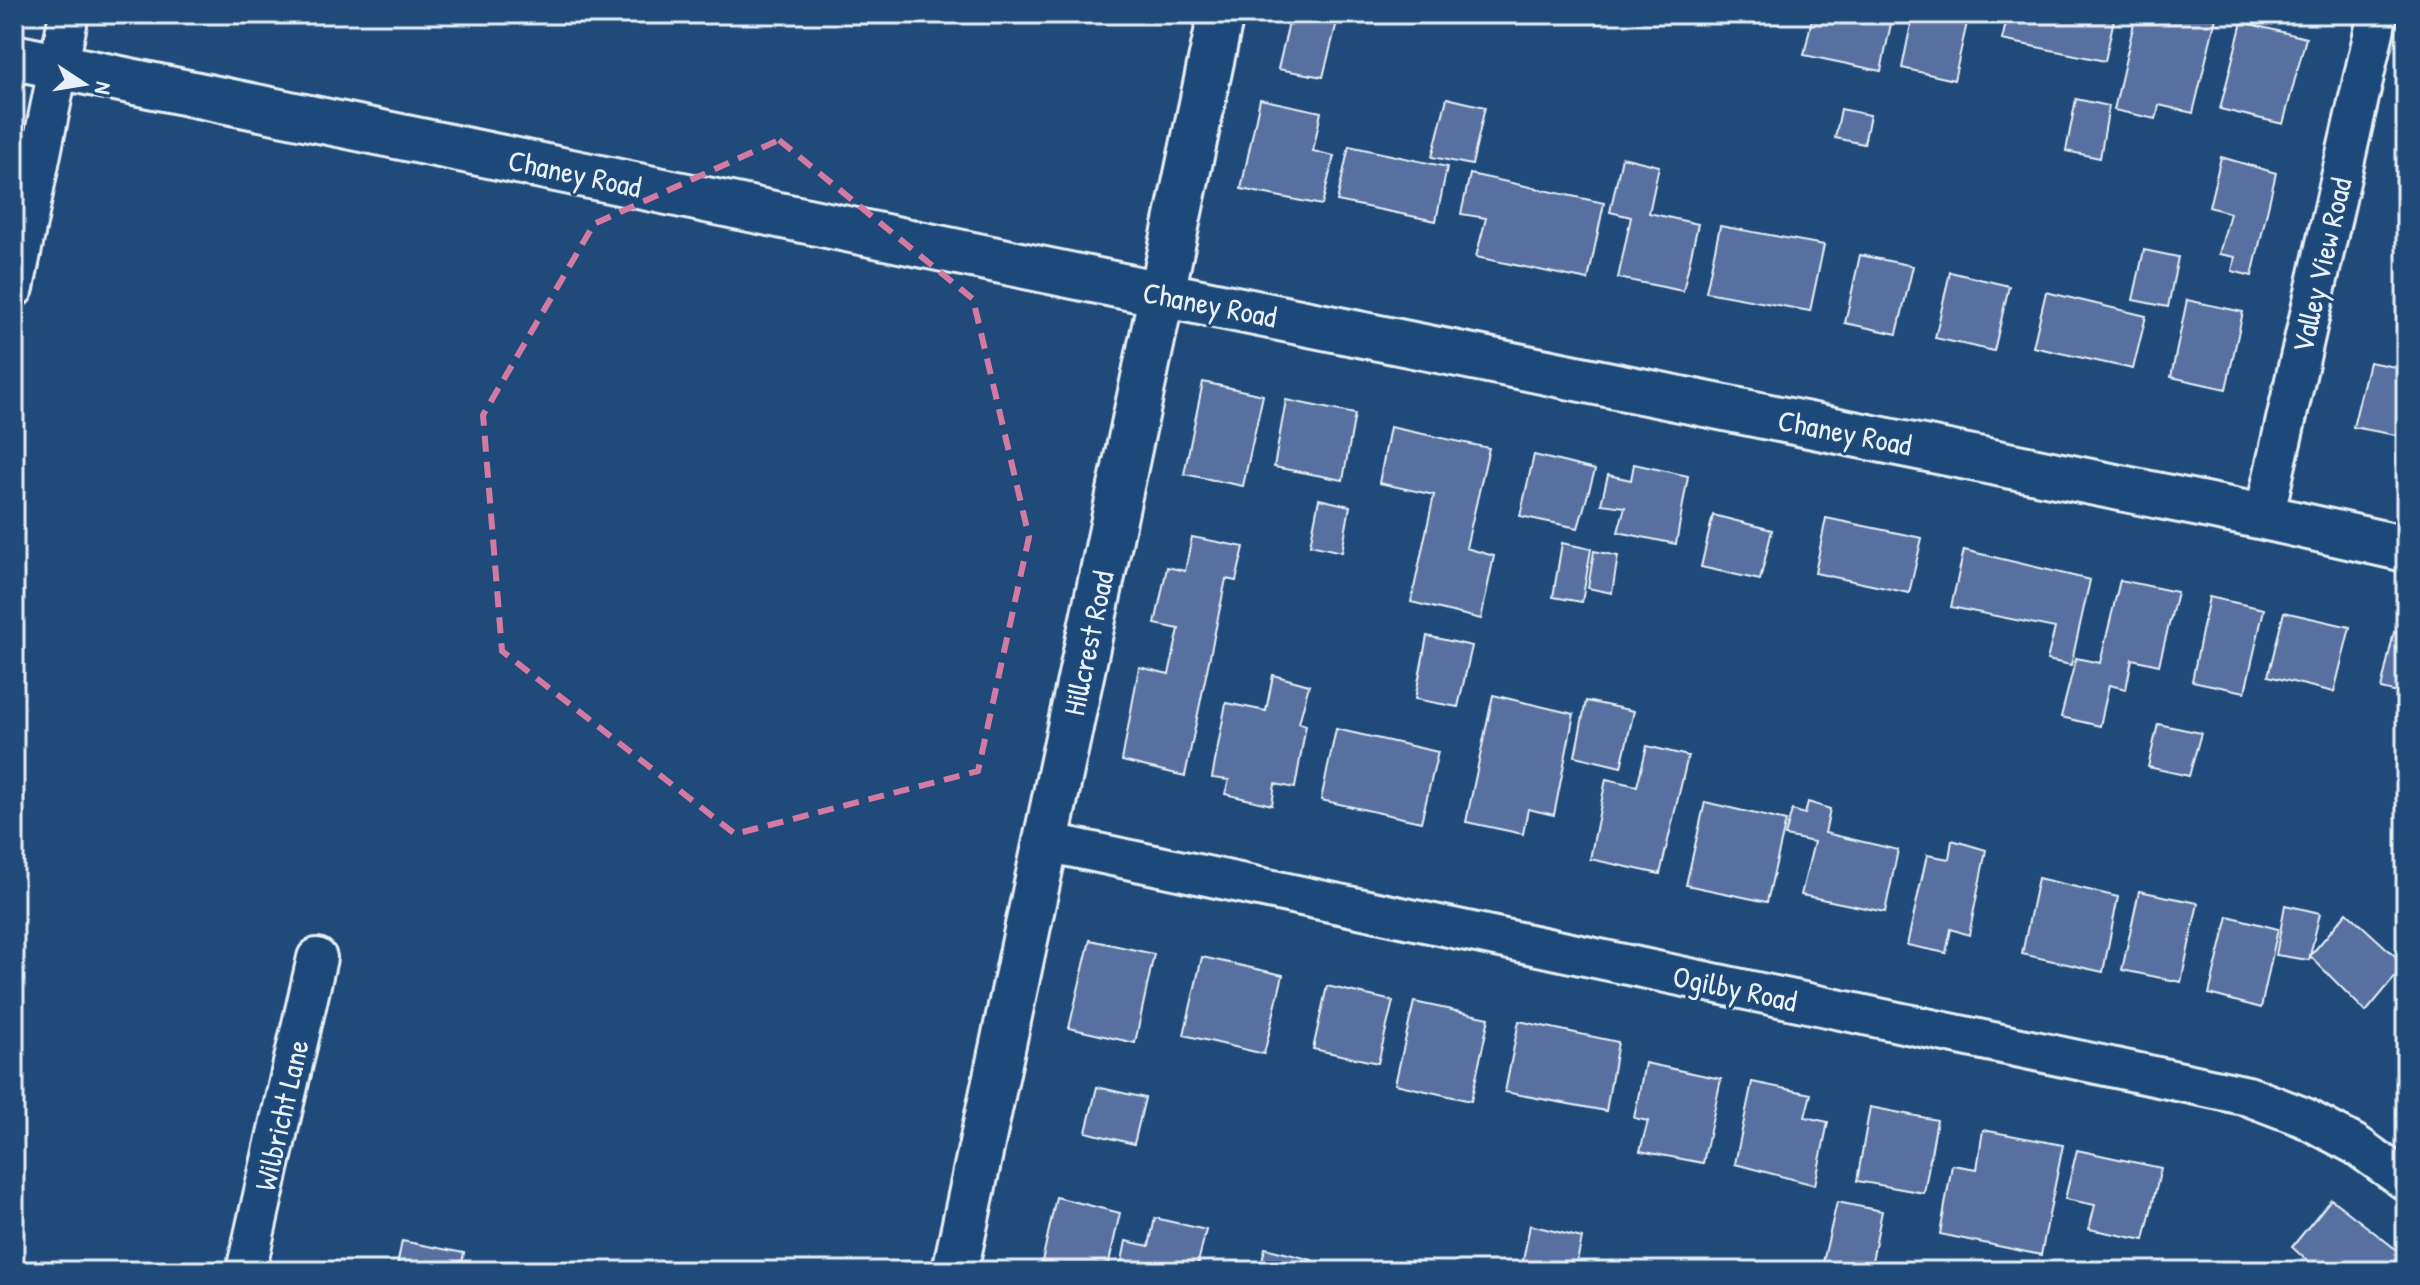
<svg xmlns="http://www.w3.org/2000/svg" width="2420" height="1285" viewBox="0 0 2420 1285" font-family="'Patrick Hand',sans-serif">
<rect width="100%" height="100%" fill="#1f4a7a"/>
<filter id="ink" filterUnits="userSpaceOnUse"><feTurbulence type="fractalNoise" baseFrequency=".0125" numOctaves="2"/><feDisplacementMap in="SourceGraphic" scale="16" xChannelSelector="R" yChannelSelector="G"/><feConvolveMatrix kernelMatrix="1 2 1 2 8 2 1 2 1" color-interpolation-filters="sRGB"/></filter>
<g filter="url(#ink)">
<path fill="#5970a0" stroke="#e8f1f8" stroke-width="2" d="M1291,14h48l-16,63 -45,-8z
M1813,14h80l-12,57 -77,-16z
M1913,14h56l-15,66 -52,-12z
M2008,14h107l-10,47 -103,-21z
M2136,14h60l20,4 -23,95 -34,-8 -3,14 -42,-9z
M2242,22l64,16 -23,86 -63,-15z
M1447,98l38,9 -13,58 -40,-8z
M1260,99l61,13 -8,39 21,5 -12,49 -81,-16z
M2076,99l33,7 -9,52 -34,-7z
M1841,109l29,6 -6,29 -29,-6z
M1349,146l98,21 -11,54 -99,-20z
M1622,157l37,9 -10,47 49,11 -15,67 -65,-13 13,-61 -21,-5z
M2221,157l55,16 -24,103 -20,-5 3,-14 -16,-3 11,-41 -21,-6z
M1470,174l134,29 -16,77 -112,-23 10,-39 -25,-4z
M1720,226l104,19 -14,66 -104,-19z
M2144,250l34,7 -10,50 -35,-7z
M1860,255l53,11 -16,68 -52,-11z
M1950,272l59,14 -15,65 -59,-13z
M2046,292l100,24 -13,53 -100,-22z
M2187,300l56,12 -17,77 -55,-12z
M2369,362l37,7v68l-53,-10z
M1203,382l60,13 -20,91 -59,-12z
M1286,400l69,14 -12,66 -69,-13z
M1390,427l99,21 -23,100 28,8 -13,63 -70,-17 23,-107 -55,-12z
M1534,455l61,15 -17,58 -58,-12z
M1634,464l54,12 -12,68 -58,-12 7,-25 -24,-3 7,-29 23,5z
M1319,499l31,7 -8,46 -32,-7z
M1713,515l59,15 -12,50 -59,-13z
M1826,518l96,20 -13,55 -94,-20z
M1192,537l52,10 -8,34 -10,-2 -41,197 -63,-15 17,-94 30,7 10,-45 -24,-5 12,-57 18,4z
M1562,543l29,6 -9,53 -29,-5z
M1964,550l126,30 -19,85 -24,-5 8,-32 -104,-21z
M1594,551l24,5 -6,37 -24,-5z
M2120,580l57,12 -18,73 -27,-6 -6,30 -17,-4 -9,41 -39,-9 15,-59 24,5z
M2209,597l55,12 -19,83 -53,-11z
M2284,612l66,15 -16,65 -66,-16z
M2394,632l12,3v60l-25,-6z
M1427,636l45,10 -14,61 -43,-8z
M1273,675l36,10 -10,38 7,2 -11,63 -20,-4 -3,21 -47,-11 4,-14 -17,-2 14,-75 40,8z
M1493,695l81,19 -20,101 -26,-6 -5,25 -57,-12z
M1586,701l48,10 -13,56 -46,-11z
M2158,724l43,9 -12,43 -41,-9z
M1336,729l102,23 -17,70 -100,-22z
M1647,746l41,10 -28,118 -70,-15 16,-80 31,7z
M1705,802l81,19 -19,81 -81,-17z
M1808,802l22,7 -5,24 73,17 -13,62 -84,-17 13,-53 -29,-6 7,-26 13,4z
M1952,840l34,10 -17,85 -18,-6 -5,24 -39,-8 20,-90 22,4z
M2038,878l80,19 -15,75 -81,-18z
M2139,891l59,12 -17,79 -59,-12z
M2285,905l35,8 -11,47 -33,-5z
M2347,912l58,53 -39,47 -56,-56z
M2228,916l50,13 -17,79 -52,-14z
M1090,940l64,14 -19,89 -66,-15z
M1202,957l81,18 -19,79 -80,-19z
M1327,986l66,15 -15,62 -65,-14z
M1414,1002l75,16 -18,83 -76,-17z
M1519,1021l99,21 -12,69 -101,-19z
M1645,1063l76,16 -18,84 -63,-12 8,-30 -14,-3z
M1752,1082l59,12 -6,23 23,5 -13,63 -80,-21z
M1097,1087l48,11 -11,46 -48,-12z
M1870,1107l67,13 -13,73 -67,-12z
M1983,1130l80,15 -22,110 -101,-21 12,-69 25,4z
M2077,1150l84,18 -17,72 -55,-11 6,-24 -30,-6z
M1056,1197l64,16 -13,58h-67z
M2331,1199l75,58v14h-88l-26,-24z
M1837,1202l45,9 -12,60h-49z
M1155,1218l51,12 -10,41h-76l6,-30 23,5z
M1530,1225l52,13 -7,33h-54z
M402,1241l62,12 -4,18h-64z
M1265,1248l47,12 -2,11h-50z"/>
<g fill="none" stroke-linecap="round" stroke-linejoin="round">
<g stroke="#e8f1f8" stroke-width="44">
<path id="minor" d="M14,288l55,-274
M2264,517l114,-503
M1046,842l1202,254 55,21 53,28 50,36
M246,1271l71,-313"/>
</g>
<g stroke="#e8f1f8" stroke-width="50">
<path id="tertiary" d="M14,57l1147,237 1103,223 142,32
M955,1271l266,-1257"/>
</g>
<use href="#minor" stroke="#1f4a7a" stroke-width="38"/>
<use href="#tertiary" stroke="#1f4a7a" stroke-width="44"/>
</g>
</g>
<path fill="none" stroke="#d37aa2" stroke-width="6" stroke-dasharray="16 10" stroke-linejoin="round" d="M779,140l194,159 56,238 -51,234 -243,63 -233,-183 -19,-236 111,-191z"/>
<g text-anchor="middle" dominant-baseline="central" stroke-width="6" stroke-linejoin="round" paint-order="stroke">
<g font-size="30" fill="#e8f1f8" stroke="#1f4a7a">
<text transform="translate(575 173) rotate(12)">Chaney Road</text>
<text transform="translate(2321 265) rotate(-77)">Valley View Road</text>
<text transform="translate(1210 304) rotate(11)">Chaney Road</text>
<text transform="translate(1845 432) rotate(11)">Chaney Road</text>
<text transform="translate(1088 643) rotate(-78)">Hillcrest Road</text>
<text transform="translate(1735 988) rotate(12)">Ogilby Road</text>
<text transform="translate(281 1115) rotate(-77)">Wilbricht Lane</text>
</g>
</g>
<rect width="2420" height="1285" fill="none" stroke="#1f4a7a" stroke-width="48"/>
<rect x="24" y="24" width="2372" height="1237" fill="none" stroke="#e8f1f8" stroke-width="3" filter="url(#ink)"/>
<g transform="translate(84 84) rotate(102)" stroke="#1f4a7a" stroke-width="6" paint-order="stroke">
<path d="M0-6L14 30L0 20L-14 30Z" fill="#e8f1f8"/>
<text y="-12" font-size="22" font-weight="bold" text-anchor="middle" fill="#e8f1f8">N</text>
</g>
</svg>
